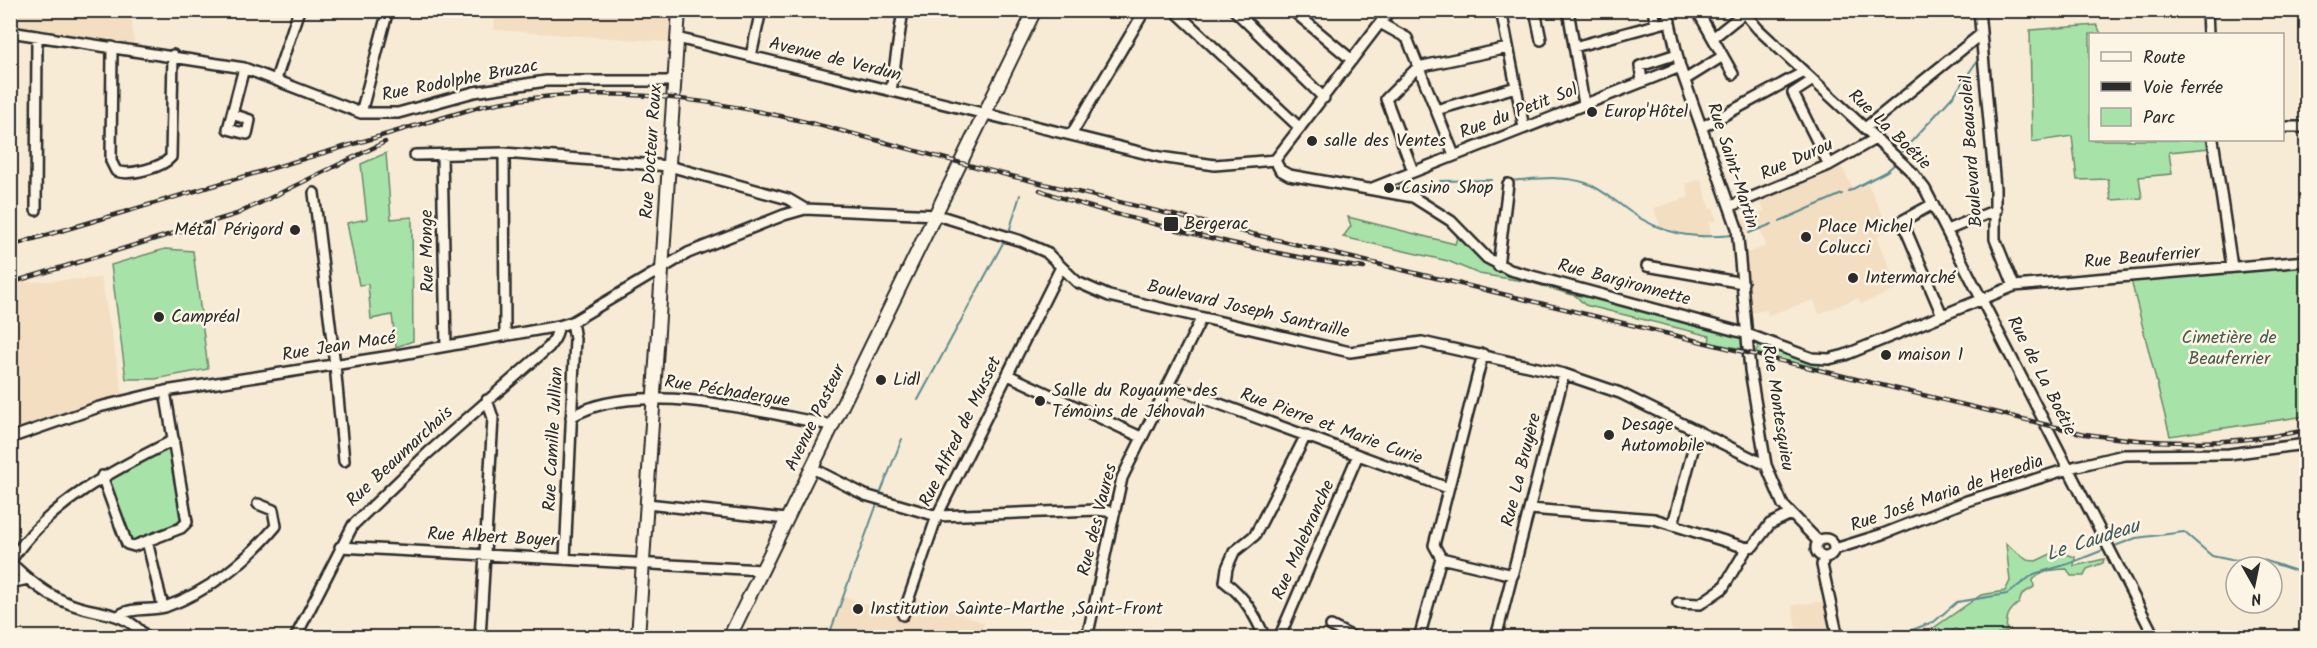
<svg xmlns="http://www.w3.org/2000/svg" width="2317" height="648" viewBox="0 0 2317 648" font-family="Kalam,sans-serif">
<rect width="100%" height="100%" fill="#f8ebd5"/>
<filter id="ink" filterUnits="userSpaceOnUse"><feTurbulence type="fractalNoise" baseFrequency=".0167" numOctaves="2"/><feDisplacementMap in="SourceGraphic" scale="12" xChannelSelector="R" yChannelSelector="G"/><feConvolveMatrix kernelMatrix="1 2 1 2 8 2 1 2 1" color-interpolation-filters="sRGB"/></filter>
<g filter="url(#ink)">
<path fill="#f3dec2" d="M11,11h120l3,31 -16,2 -107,-16z
M495,11h175l-2,31 -174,-12z
M1840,164l14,26 14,-6 22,46 -13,6 21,53 -37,15 -3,-6 -39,16 -5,-14 -42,14 -4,1 -1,-5 -17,3 -6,-59 22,-8 -7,-19 -17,4 -3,-9 25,-11 -5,-12z
M1701,179l9,30 3,-1 4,13 -8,1 2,13h-21l-30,-8 -6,-19 35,-11 -3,-13z
M101,278l23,122 -113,39v-156z
M844,596l63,24 8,-23 69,26 -5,14 -155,1 3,-11 6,1z
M1826,601l5,36 -41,1 7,-3 -5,-30z"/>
<path fill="#a7e3a9" stroke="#69876a" stroke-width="1.5" d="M2097,25l4,9h-11v106h118l2,8 -41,4 3,22 -33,3 3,21 -31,2 -3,-21 -31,1 -5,-44 -40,6 -2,-112z
M386,153l5,66 21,-2 1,124 -17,6 -4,-32 -21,4 -3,-35 -9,1 -12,-62 20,-4 -6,-55z
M1348,217l107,27 3,-10 26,28 16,9 240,63 4,15 -35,-6 1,-7 -125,-31 -9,-9 -47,-14 -50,-8 -31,-13 -105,-24 8,-11z
M165,249l28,2 15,118 -53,10h-29l-15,-114z
M2306,266v150l-136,20 -39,-156z
M1759,345l60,17 -1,7 -63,-15z
M168,448l3,2 12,69 -2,5 -45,18 -6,-1 -22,-61z
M2006,544l21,16 9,1 21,-10 18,6 -1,9 30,-7 -1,4 -16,6 -3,7h-13l-4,-7c-11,0 -26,2 -34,11l1,7 -12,7 -3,9c-11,8 -14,15 -12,29l-9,2v3h-24l-19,-8 -10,8h-43h11l16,-6 52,-36 24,-4 5,-10z"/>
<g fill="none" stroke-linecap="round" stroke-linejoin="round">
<path stroke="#598a8f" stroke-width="2" d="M1901,153l53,-58 23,-34
M1440,181l52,-1
M1503,181c27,-1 58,-7 83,2 16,6 29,18 43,28 34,24 64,28 104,24
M1849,191l38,-20 9,-8
M1780,221l62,-27
M1009,232l11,-37
M1749,233l23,-9
M918,400l85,-157
M880,494l22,-55
M2112,547l24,-9 48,-6 28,24 19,4 29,-1 46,15
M828,638l49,-134
M1892,638l43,-17 22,-19 50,-8 27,-20 34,-10 38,-15"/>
<g stroke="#2b2b2b" stroke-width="14">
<path id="minor" d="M1174,10l126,118
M1234,10l90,88
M1292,10l60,50
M1501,10l23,118
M1535,10l6,30
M1568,10l16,94
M1653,10l3,14
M1667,10l13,57 57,161 13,142 16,95 17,40 35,36
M1697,10l36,64
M1742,10l16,19 154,143 13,17 230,449
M1979,10l16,178v51l19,47
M2207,10l1,24
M1380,23l27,15 47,117
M10,32l234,36 117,45h37l76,-21 72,-11h128
M1714,37l30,-24
M677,38l483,119 55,8 60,-5
M112,47l-1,114 5,10c13,5 46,-3 55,-14l2,-102
M1574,47l96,-26
M751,56l10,-46
M276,79l23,-69
M1686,79l37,-23
M1813,80l-20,13 36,72
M1642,82l-2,-16 37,-12
M891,91l12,-81
M1436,110l80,-23
M361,113l27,-103
M232,114l18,6 -3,14 -19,-5 16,-61
M1704,126l100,-54
M2282,127h24
M1865,128l116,-94
M1071,135l74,-125
M2213,140l19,127
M504,153l1,183
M415,155l89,-2 165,13 119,33 17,10
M442,156l4,190
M1275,160l5,10 9,5 124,22 38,24 36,37 23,12 234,63 68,25 17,1 16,-4 169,-69 292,-25
M1275,160l115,-150
M1413,171l-27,-72 32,-32 90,-19
M1370,189l310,-122
M314,193l21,172 9,96
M1933,204l-31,17 40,94
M1731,206l98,-41 46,-26
M36,210l1,-174
M1947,230l49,-20
M1498,266l10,-82
M1647,266l96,17
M1008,375l133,62
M1168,385l280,103
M571,417c65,-40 189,-4 261,8
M10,438l89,-31 66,-16 226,-35 168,-30 13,-4 116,-69 96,-38 21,-6 132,6 84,26 25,11 31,30 32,14 241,56 72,-10 142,32 56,19 146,72
M812,468l53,27 72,21 160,-6 18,2
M102,476l25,68 7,2 47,-18 6,-6 -22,-131
M647,504l139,15
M1530,509l124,10 93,29 6,-2 17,-22 21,-10
M1673,524l25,-93
M1816 548a9 9 0 1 1 18 0a9 9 0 1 1-18 0Z
M147,541l16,66
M340,547l422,23
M1835,549l48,-15 84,-33 110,-35 47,-11 105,-1 77,-10
M1824,557l-2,8 16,73
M1441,558l-7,-13 49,-191
M1441,558l72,17
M565,559l10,-220 -3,-17
M10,562c38,-59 103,-92 164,-122
M10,562c16,16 32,30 53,39 34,16 57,5 84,37
M10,583l18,-4
M1678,603l22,1 23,-16 24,-40
M120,615c11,-8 31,-4 45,-8 43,-15 82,-46 111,-81l-3,-16 -15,-6
M903,615l34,-99 124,-249
M1331,626l24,12
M295,638l58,-113 75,-72 121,-106 6,-9 4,-12
M480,638l13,-220 -6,-18
M1087,638l35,-160 79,-159
M1265,638c-10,-23 -20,-41 -40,-56l2,-14 7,-16 21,-17 51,-100
M1279,638l79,-183
M1419,638l22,-80
M1496,638l68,-264"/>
</g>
<g stroke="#2b2b2b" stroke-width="16">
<path id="major" d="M638,638l41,-628
M729,638l306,-628"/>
</g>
<use href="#minor" stroke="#fcf5e5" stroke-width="9"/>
<use href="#major" stroke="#fcf5e5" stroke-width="12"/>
<g stroke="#2b2b2b" stroke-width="4.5">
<path id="rail" d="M1040,190c44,17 88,27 134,39 63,16 125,30 190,39
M10,246l472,-140c188,-38 346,24 525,69l1078,259c74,11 148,12 221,-4
M10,283l227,-69 148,-72"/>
</g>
<use href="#rail" stroke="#fcf5e5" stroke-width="2" stroke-dasharray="7" stroke-linecap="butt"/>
</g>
</g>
<g fill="#2b2b2b" stroke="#fcf5e5" stroke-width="2">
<circle cx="1592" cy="112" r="6"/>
<circle cx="1312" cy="141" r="6"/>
<circle cx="1389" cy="188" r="6"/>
<rect x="1163" y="216" width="16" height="16" rx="3"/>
<circle cx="295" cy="230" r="6"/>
<circle cx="1806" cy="237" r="6"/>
<circle cx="1853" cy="278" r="6"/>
<circle cx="159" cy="317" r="6"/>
<circle cx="1886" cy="355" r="6"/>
<circle cx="881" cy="380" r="6"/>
<circle cx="1040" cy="401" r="6"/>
<circle cx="1609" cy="435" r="6"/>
<circle cx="858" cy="609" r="6"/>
</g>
<g text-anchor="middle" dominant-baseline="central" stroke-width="5" stroke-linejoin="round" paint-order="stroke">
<g font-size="18" fill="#2b2b2b" stroke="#fcf5e5">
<text transform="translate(835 60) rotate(14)">Avenue de Verdun</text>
<text transform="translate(460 81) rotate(-11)">Rue Rodolphe Bruzac</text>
<text transform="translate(1519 112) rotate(-21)">Rue du Petit Sol</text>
<text transform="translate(1889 130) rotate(44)">Rue La Boétie</text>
<text transform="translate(1972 151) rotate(-94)">Boulevard Beausoleil</text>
<text transform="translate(652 152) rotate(-86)">Rue Docteur Roux</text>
<text transform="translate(1797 160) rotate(-24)">Rue Durou</text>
<text transform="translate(1732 166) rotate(72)">Rue Saint-Martin</text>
<text transform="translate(428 251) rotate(-91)">Rue Monge</text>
<text transform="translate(2142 258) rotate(-5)">Rue Beauferrier</text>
<text transform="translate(1624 283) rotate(15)">Rue Bargironnette</text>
<text transform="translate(1248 310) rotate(13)">Boulevard Joseph Santraille</text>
<text transform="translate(339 347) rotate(-9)">Rue Jean Macé</text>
<text transform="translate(2041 376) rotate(63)">Rue de La Boétie</text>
<text transform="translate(727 392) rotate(9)">Rue Péchadergue</text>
<text transform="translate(1777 408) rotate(81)">Rue Montesquieu</text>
<text transform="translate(816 418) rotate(-64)">Avenue Pasteur</text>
<text transform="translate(1331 427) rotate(20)">Rue Pierre et Marie Curie</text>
<text transform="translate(961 432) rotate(-64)">Rue Alfred de Musset</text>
<text transform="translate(554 439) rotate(-87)">Rue Camille Jullian</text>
<text transform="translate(400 457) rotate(-43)">Rue Beaumarchais</text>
<text transform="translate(1522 470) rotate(-76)">Rue La Bruyère</text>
<text transform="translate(1947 494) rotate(-19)">Rue José Maria de Heredia</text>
<text transform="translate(1098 520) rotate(-76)">Rue des Vaures</text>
<text transform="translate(492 538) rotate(3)">Rue Albert Boyer</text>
<text transform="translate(1304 540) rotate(-66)">Rue Malebranche</text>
</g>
<g font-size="18" fill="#2b2b2b" stroke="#fcf5e5" text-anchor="start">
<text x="1604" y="112">Europ'Hôtel</text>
<text x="1324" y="141">salle des Ventes</text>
<text x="1401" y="188">Casino Shop</text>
<text x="1184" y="224">Bergerac</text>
<text x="1818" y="227">Place Michel<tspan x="1818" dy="21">Colucci</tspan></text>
<text x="283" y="230" text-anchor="end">Métal Périgord</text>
<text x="1865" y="278">Intermarché</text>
<text x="171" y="317">Campréal</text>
<text x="1898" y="355">maison 1</text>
<text x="893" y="380">Lidl</text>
<text x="1052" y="391">Salle du Royaume des<tspan x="1052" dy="21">Témoins de Jéhovah</tspan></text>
<text x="1621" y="425">Desage<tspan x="1621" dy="21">Automobile</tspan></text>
<text x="870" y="609">Institution Sainte-Marthe ,Saint-Front</text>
</g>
<g font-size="18" fill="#4a594a" stroke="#fcf5e5">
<text x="2229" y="338">Cimetière de<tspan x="2229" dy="21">Beauferrier</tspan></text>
</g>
<g font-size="20" font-style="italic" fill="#425a5d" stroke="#fcf5e5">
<text transform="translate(2093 541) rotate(-18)">Le Caudeau</text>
</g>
</g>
<rect width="2317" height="648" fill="none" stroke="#fcf5e5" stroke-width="36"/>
<rect x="18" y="18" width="2281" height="612" fill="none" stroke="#2b2b2b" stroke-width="2" filter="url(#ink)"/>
<rect x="2089" y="33" width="195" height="108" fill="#fcf5e5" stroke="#a8a49b" stroke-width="1.5"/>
<rect x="2101" y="52" width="30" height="9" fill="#fcf5e5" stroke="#a8a49b" stroke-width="1.5"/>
<text x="2143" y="63" font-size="18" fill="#2b2b2b">Route</text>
<rect x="2101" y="82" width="30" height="9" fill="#2b2b2b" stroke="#a8a49b" stroke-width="1.5"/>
<text x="2143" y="93" font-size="18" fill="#2b2b2b">Voie ferrée</text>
<rect x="2101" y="108" width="30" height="18" fill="#a7e3a9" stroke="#a8a49b" stroke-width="1.5"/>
<text x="2143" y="123" font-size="18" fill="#2b2b2b">Parc</text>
<g transform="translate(2254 585) rotate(171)"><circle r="28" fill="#fcf5e5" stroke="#a8a49b" stroke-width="1.5"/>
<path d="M0-4.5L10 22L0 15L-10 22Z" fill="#2b2b2b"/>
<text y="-9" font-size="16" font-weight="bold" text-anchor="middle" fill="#2b2b2b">N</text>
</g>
</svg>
